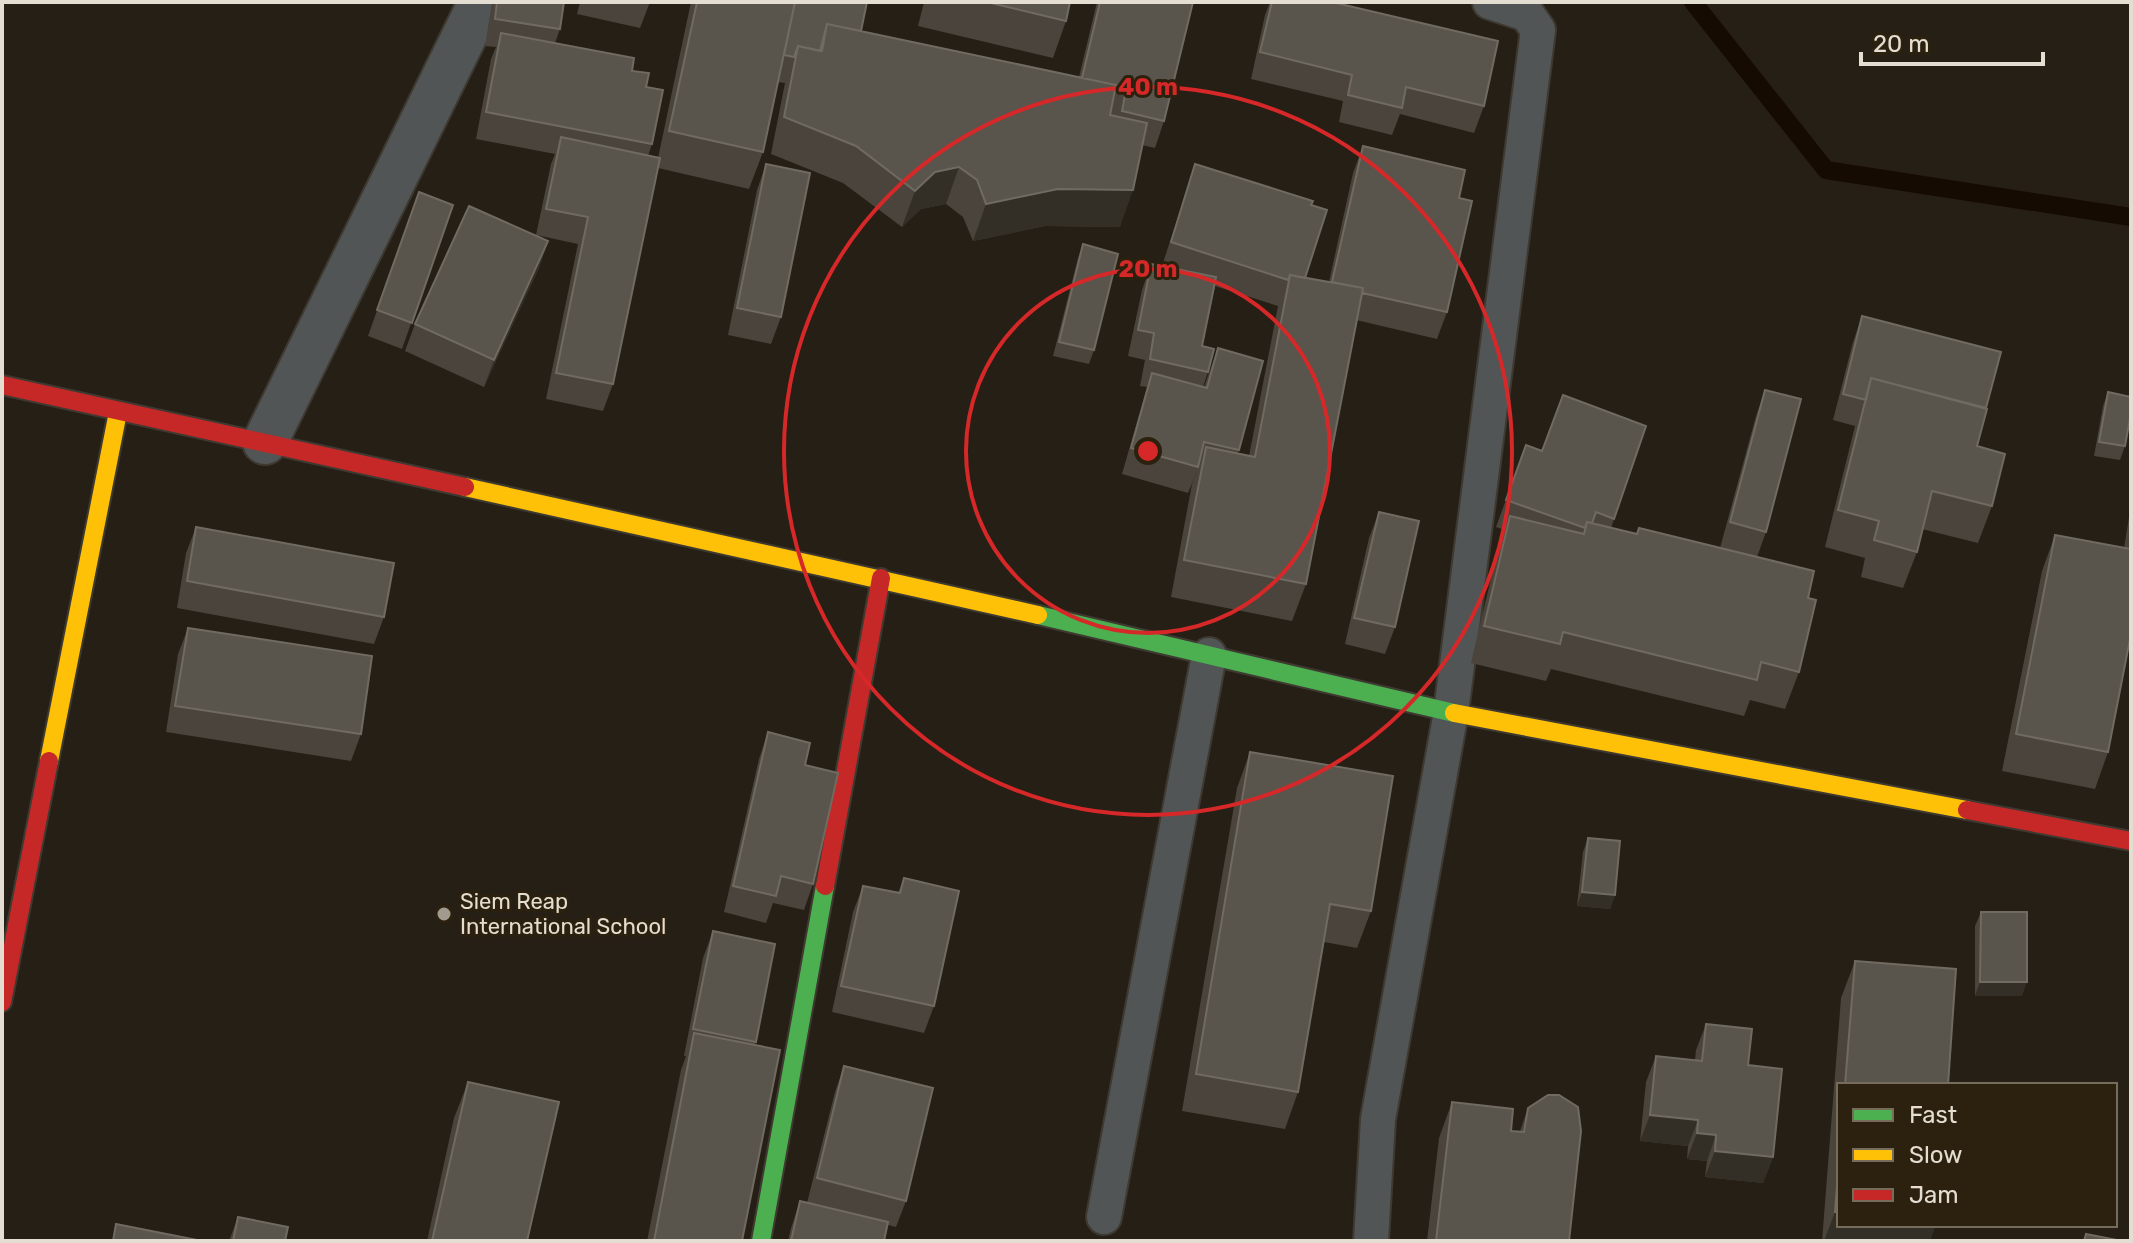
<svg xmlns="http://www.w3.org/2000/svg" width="2133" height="1243" viewBox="0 0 2133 1243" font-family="Rubik,sans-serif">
<rect width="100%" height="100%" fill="#251f15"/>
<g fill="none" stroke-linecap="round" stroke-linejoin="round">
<path stroke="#160b02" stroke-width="18" d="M1693,2l133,168 305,47"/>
<g stroke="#3e3931" stroke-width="38">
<path id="lane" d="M1104,1217l105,-562
M1371,1241l7,-122 73,-407 87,-682 -11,-16 -37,-12"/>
</g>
<g stroke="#3e3931" stroke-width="48">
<path id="street" d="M265,442l216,-440"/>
</g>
<g stroke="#3e3931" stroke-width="22">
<path id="fast" d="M1038,615l416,98
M761,1241l64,-355"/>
</g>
<g stroke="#3e3931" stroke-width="22">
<path id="slow" d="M465,487l573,128
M1454,713l513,97
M49,761l69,-349"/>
</g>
<g stroke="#3e3931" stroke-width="22">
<path id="jam" d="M2,385l463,102
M1967,810l164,31
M825,886l56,-308
M2,1002l47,-241"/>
</g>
<use href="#lane" stroke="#525555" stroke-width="34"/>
<use href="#street" stroke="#525555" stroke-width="44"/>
<use href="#fast" stroke="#4caf50" stroke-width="18"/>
<use href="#slow" stroke="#ffc107" stroke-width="18"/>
<use href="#jam" stroke="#c62828" stroke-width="18"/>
</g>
<path fill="#4a443c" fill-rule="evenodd" d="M492,2h72l-4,27 -5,14 77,28 14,16 6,57 -4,12 10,2 33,-156h176l-6,29 218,46 18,-75h96l-29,119 -9,27 -13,-3 -22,82 -75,-1 -72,15 -10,-24 -17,-13 -25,5 -19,18 -59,-44 -72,-29 14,-71 -7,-1 -15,70 -14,37 -91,-21 -45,216 -10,27 -57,-12 32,-155 -42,-9 15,-71 4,-10 -79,-15 15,-80 5,-12 -11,-1z
M580,2h70l-10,26 -63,-14z
M924,2h146l-4,19 -13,37 -135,-32z
M1270,2h62l152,104 -10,27 -74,-19 -8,21 -53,-13 4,-21 -92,-22 14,-64z
M1363,146l96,52 -12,114 -10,27 -81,-19 -50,264 -14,37 -121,-24 21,-113 6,-15 -10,24 -66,-19 25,-87 -7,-1 5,-26 -17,-4 14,-66 9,-26 11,2 33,-102 116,41 -6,73 24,4 24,-109zM1215,286l63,20 -29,150 -12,-2 2,-4 -21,-102 -14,39h-1l5,-15 -6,-26z
M766,164l15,153 -10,27 -43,-9 29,-145z
M419,192l34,13 -51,144 -34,-13z
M548,241l-9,27 -55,119 -79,-36 10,-27z
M1083,244l11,106 -5,14 -36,-8 25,-98z
M1862,316l115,130 15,60 -14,37 -56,-14 -5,23 -14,36 -42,-11 4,-19 -40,-11 30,-121 -22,-6 20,-78z
M1765,390l1,142 -9,25 51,41 -9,74 -14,37 -35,-9 -6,16 -193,-47 -5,12 -75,-18 26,-110 8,-23 -9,-3 30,-82 16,6 104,-25 -35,102 25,6 3,-6 81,20 36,-132z
M2108,392l17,54 -5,14 -26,-4 9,-50z
M2131,505v129l-23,118 -13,37 -93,-18 40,-200 13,-36 69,13z
M1379,512l16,115 -10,27 -40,-10 24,-106z
M196,527l188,90 -10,27 -197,-36 9,-55z
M188,628l173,106 -10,27 -185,-29 12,-78z
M768,732l37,33 8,119 -9,26 -31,-7 -7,20 -42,-11 35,-153z
M1250,752l121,159 -14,37 -33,-6 -26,150 -13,37 -103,-18 55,-323z
M1588,838l27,57 -5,14 -33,-3 6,-54z
M904,878l30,128 -10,27 -92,-21 21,-100 10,-26 35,7z
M1981,912l41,84h-47v-70z
M713,931l43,111 -1,3 -13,196h-95l34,-171 5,-14h-2l19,-98z
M1855,961l93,124h-109v140l91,16h-108l19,-243z
M1706,1024l42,41 25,92 -10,26 -58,-6 2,-16 -20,-2 1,-13 -48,-5 6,-59 10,-26 39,4 1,-10z
M844,1066l62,135 -10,26 -8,-2 -4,16h-96l3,-13 9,-27 7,2 28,-111z
M468,1082l59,159h-100l27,-123z
M1452,1102l59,29h9l8,-23 41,133h-142l12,-103z
M238,1217l47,24h-56z"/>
<path fill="#342f26" d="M959,167l-13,37 -25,5 -19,18 13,-36 20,-19z
M1058,189l75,1 -13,37 -75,-1 -72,15 13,-37z
M548,241l-9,27 -55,119 10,-27z
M1582,892l33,3 -5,14 -33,-3z
M1980,982h47l-5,14h-47z
M1650,1115l48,5 -10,26 -48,-5z
M1697,1133l19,2 -9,26 -20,-2z
M1715,1151l58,6 -10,26 -58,-6z
M1835,1212h4v13h97l-6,16h-106z"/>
<path fill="#5a554c" stroke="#706a61" stroke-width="2" d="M497,2h67l-4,27 -65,-10z
M697,2h98l-32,150 -94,-21z
M795,2h72l-6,29 -34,-7 -7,27 -22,-5 -4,11 -10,-2z
M987,2h83l-4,19z
M1100,2h93l-29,119 -42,-10 4,-21 -10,-3v-2l-34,-7z
M1272,2h60l166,39 -14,65 -78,-19 -4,21 -54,-13 4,-20 -92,-23z
M827,24l289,61 -6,30 37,8 -14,67 -75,-1 -72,15 -9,-24 -18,-13 -24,5 -20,19 -59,-45 -72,-29 14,-71 24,5z
M501,33l133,25 -2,13 17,2 -3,14 17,3 -11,54 -166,-32z
M561,137l99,21 -47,226 -57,-11 32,-156 -42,-8z
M1363,146l102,24 -6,28 13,3 -25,111 -85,-19 1,-5 -31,-6z
M766,164l44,9 -29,144 -44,-9z
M1195,164l118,37 -2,4 16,5 -22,68 -15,-3 -2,5 -117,-38z
M419,192l34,13 -41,118 -35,-13z
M469,206l79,35 -54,119 -79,-36z
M1083,244l35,10 -24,96 -35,-8z
M1151,264l65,13 -14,69 12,3 -6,23 -58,-13 4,-26 -16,-3z
M1290,275l73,13 -57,296 -122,-24 22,-113 49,10z
M1862,316l139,36 -15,56 -115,-30 -5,22 -23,-6z
M1218,348l45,13 -24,89 -35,-8 -6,25 -67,-19 21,-75 55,15z
M1871,378l116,31 -10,37 28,8 -13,52 -60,-15 -15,61 -43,-12 5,-19 -41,-11z
M1765,390l36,9 -35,133 -36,-10z
M2108,392l23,5v16l-6,33 -26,-4z
M1563,395l83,31 -32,93 -18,-7 -4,11 -5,-1 -2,6 -79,-28 20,-55 16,6z
M1379,512l40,9 -24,106 -41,-9z
M1510,516l74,18 3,-12 50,12 2,-6 175,43 -6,27 8,2 -17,72 -38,-10 -4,18 -194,-48 -3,12 -76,-18z
M196,527l198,36 -10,54 -197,-36z
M2055,535l76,14v85l-23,118 -92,-18z
M188,628l184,28 -11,78 -186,-28z
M768,732l42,11 -5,22 33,8 -25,111 -32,-8 -5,20 -43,-10z
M1250,752l143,24 -22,135 -41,-7 -32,188 -102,-18z
M1588,838l32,3 -5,54 -33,-3z
M904,878l55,13 -25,115 -93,-20 22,-100 37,7z
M1981,912h46v70h-47z
M713,931l62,13 -19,98 -63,-13z
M1855,961l101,8 -8,116h-103z
M1706,1024l46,5 -4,36 34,4 -9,88 -58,-6 1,-16 -19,-2 1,-13 -48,-5 6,-59 46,5z
M694,1033l86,17 -38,191h-88z
M844,1066l89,22 -27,113 -89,-23z
M468,1082l91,20 -32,139h-95z
M1548,1095h11l19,12 3,24 -12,110h-133l16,-139 61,7 -2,22 13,1 4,-24z
M1839,1160v52h-4z
M800,1201l88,21 -4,19h-93z
M238,1217l50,10 -3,14h-52z
M116,1224l86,17h-89z
M2086,1234l36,7h-38z"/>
<g fill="none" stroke="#d62828" stroke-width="4">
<circle cx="1148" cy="451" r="182"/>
<circle cx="1148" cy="451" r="364"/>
</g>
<circle fill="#a19a8f" stroke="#2c210e" stroke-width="3" cx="444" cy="914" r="8"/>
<g text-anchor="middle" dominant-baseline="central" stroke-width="6" stroke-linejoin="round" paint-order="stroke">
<g font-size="22" fill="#e4ddd1" stroke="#2c210e" text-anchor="start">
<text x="460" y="901">Siem Reap<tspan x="460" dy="25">International School</tspan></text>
</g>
</g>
<circle cx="1148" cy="451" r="12" fill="#d62828" stroke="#2c210e" stroke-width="4"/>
<g font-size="24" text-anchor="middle" font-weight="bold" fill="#d62828" stroke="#2c210e" stroke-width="6" stroke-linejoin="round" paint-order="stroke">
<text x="1148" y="95">40 m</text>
<text x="1148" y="277">20 m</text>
</g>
<rect width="2133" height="1243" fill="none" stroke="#e4ddd1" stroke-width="8"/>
<rect x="1837" y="1083" width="280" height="144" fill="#2c210e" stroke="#766c5c" stroke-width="2"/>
<rect x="1853" y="1109" width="40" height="12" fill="#4caf50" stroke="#766c5c" stroke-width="2"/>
<text x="1909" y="1123" font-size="24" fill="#e4ddd1">Fast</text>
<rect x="1853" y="1149" width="40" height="12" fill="#ffc107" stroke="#766c5c" stroke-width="2"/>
<text x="1909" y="1163" font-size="24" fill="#e4ddd1">Slow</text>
<rect x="1853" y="1189" width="40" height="12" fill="#c62828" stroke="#766c5c" stroke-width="2"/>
<text x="1909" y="1203" font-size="24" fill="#e4ddd1">Jam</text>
<path d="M1861 52v12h182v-12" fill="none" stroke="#e4ddd1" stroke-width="4"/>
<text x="1873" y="52" font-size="24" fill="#e4ddd1" stroke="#2c210e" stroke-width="6" paint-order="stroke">20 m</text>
</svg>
